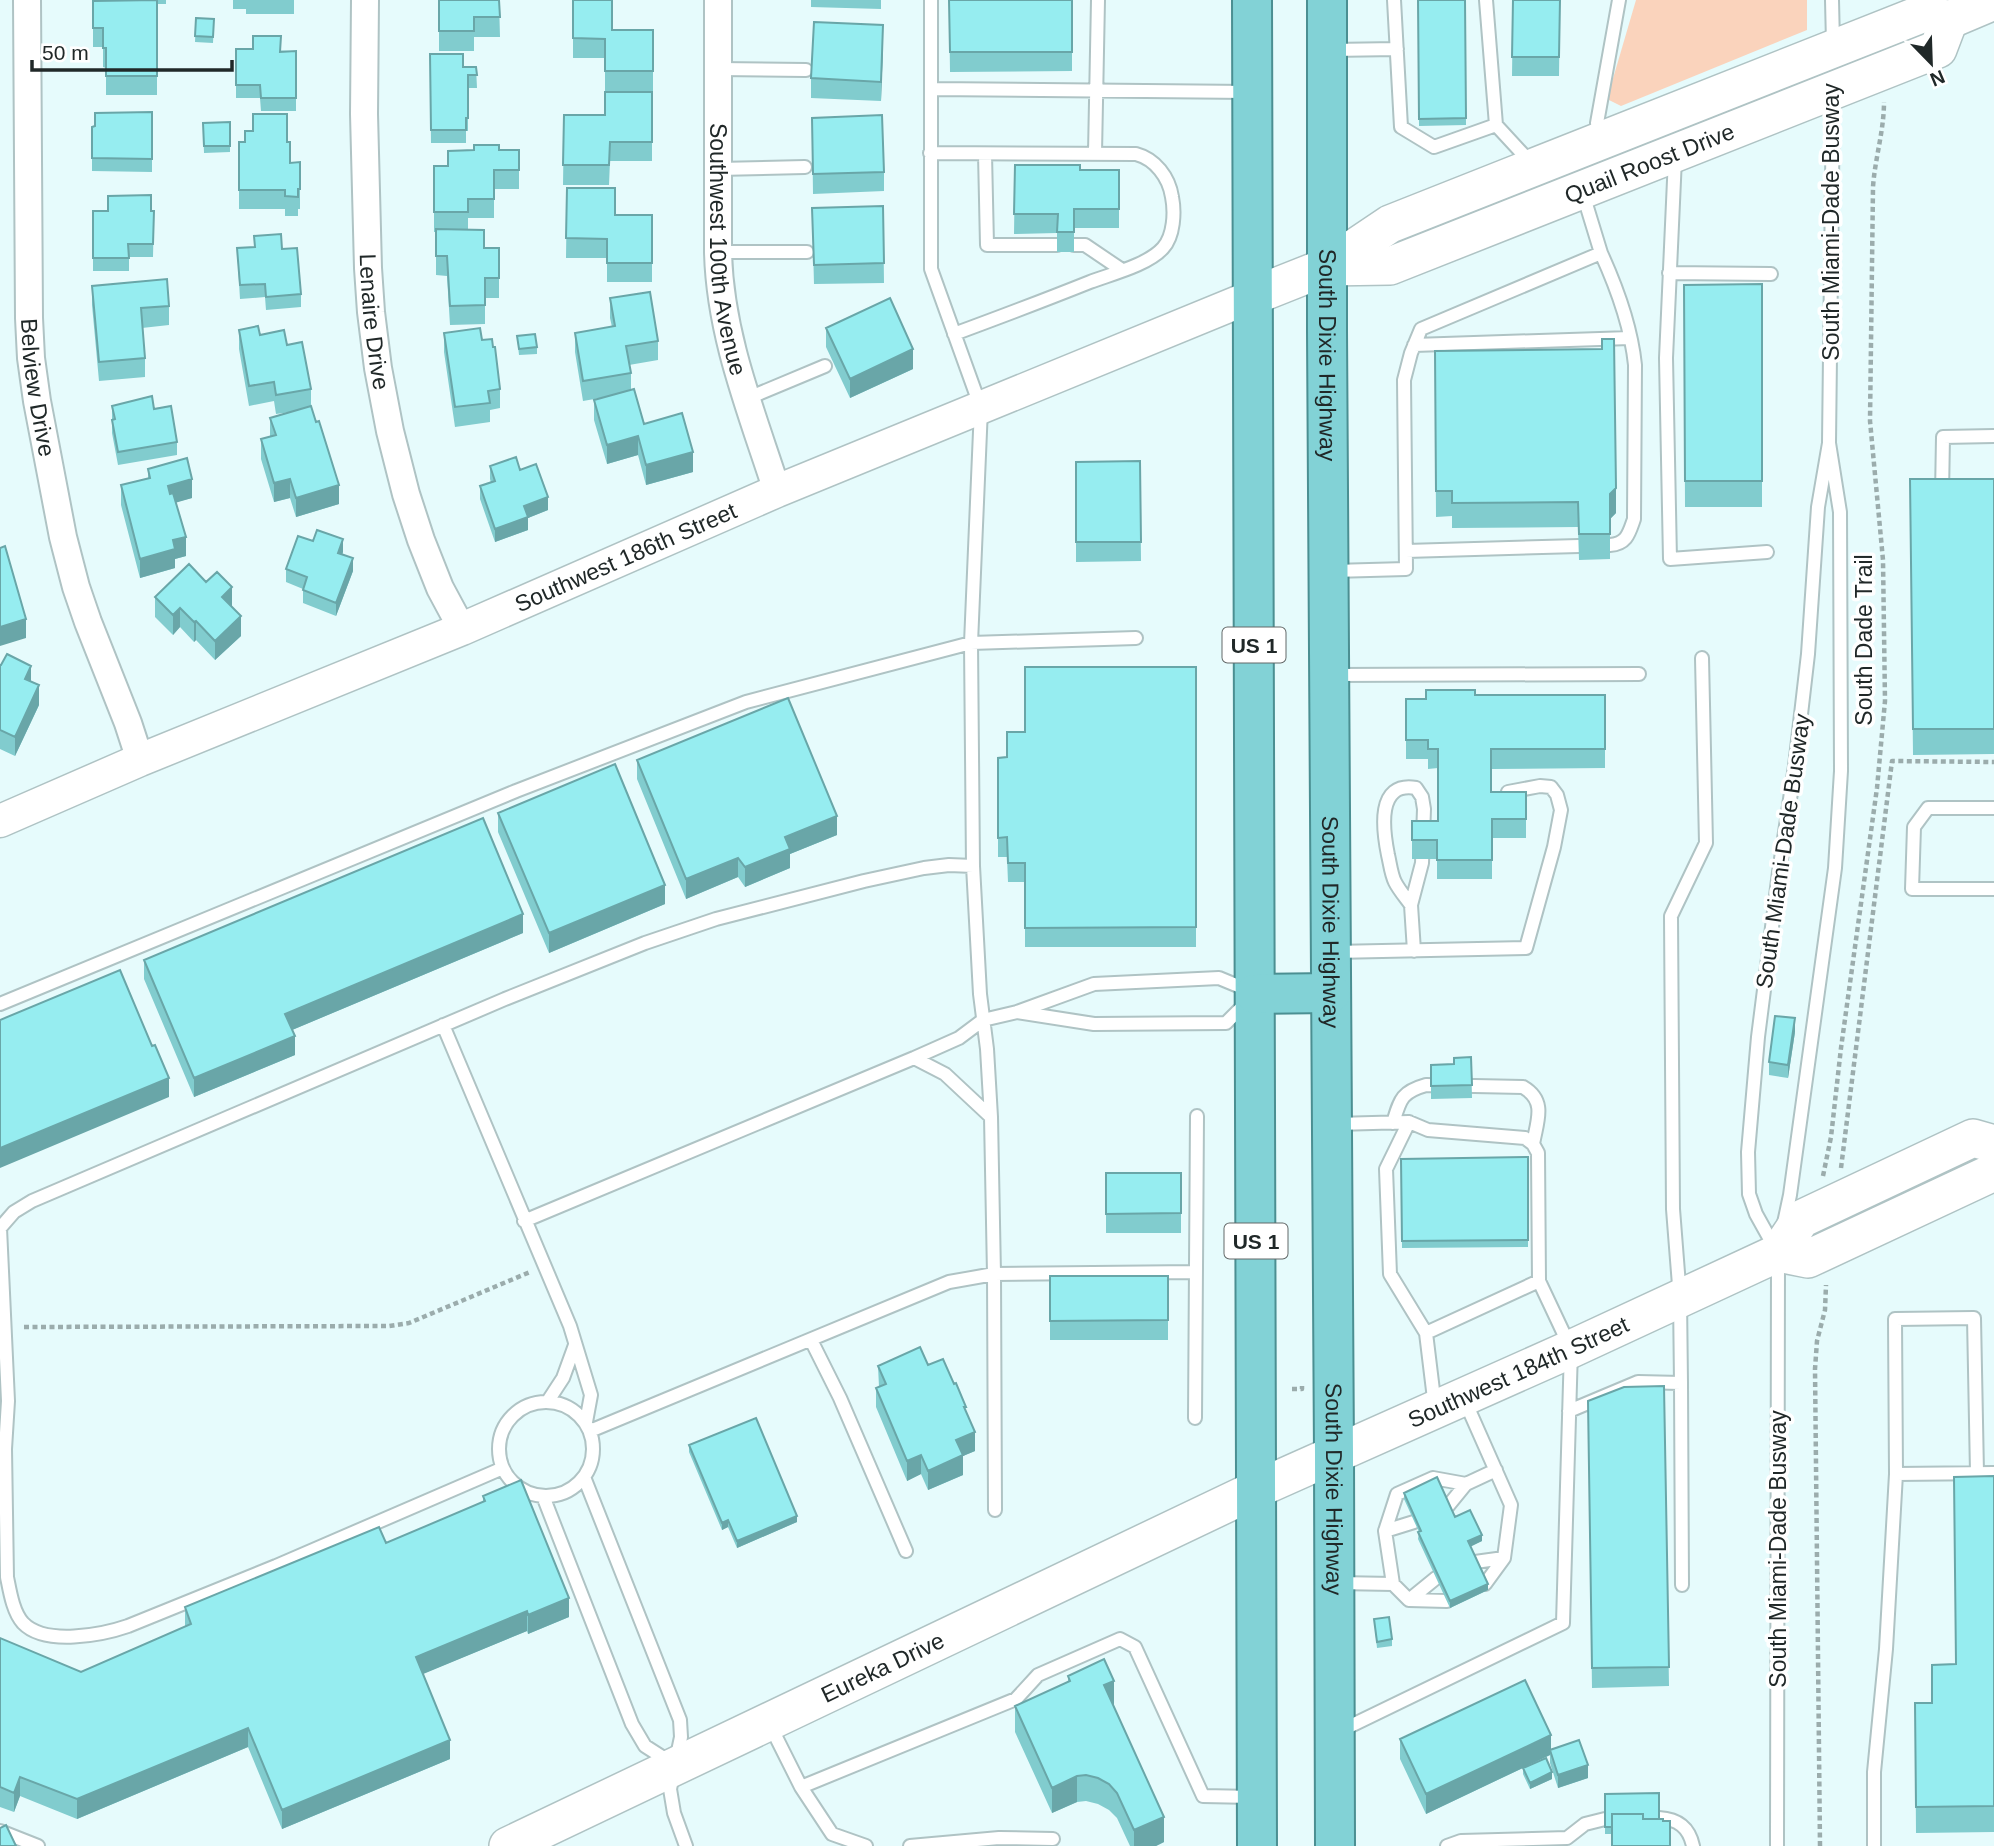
<svg xmlns="http://www.w3.org/2000/svg" width="1994" height="1846" viewBox="0 0 1994 1846" font-family="Helvetica,sans-serif">
<rect width="100%" height="100%" fill="#e6fbfc"/>
<path fill="#fad3bc" d="M1636,0h171v30l-186,76 -14,-7z"/>
<g fill="none" stroke-linecap="round" stroke-linejoin="round">
<g stroke="#afc3c4" stroke-width="16">
<path id="service" d="M931,0v89
M1394,0l7,127 33,20 62,-22
M1486,0l10,125 36,39
M1832,0l1,43
M1331,50l66,-1
M718,69l88,1
M1601,137l-4,-14 22,-123
M930,153l206,1c19,5 33,23 36,43 3,15 2,39 -9,51 -15,17 -52,26 -73,34 -45,18 -90,35 -136,52
M1095,153l3,-153
M985,154l2,91h70
M1675,158l-9,200 4,201 97,-7
M718,169l87,-2
M1074,245h11l37,25
M718,252h89
M1601,253c16,35 30,73 34,112l-1,154c-5,14 -7,25 -24,26
M1669,273l102,1
M1414,345l216,-7
M746,399l79,-33
M1942,494l1,-57 51,-1
M1406,551l173,-5
M1333,571l73,-2 -2,-189 7,-27 10,-24 180,-76 -18,-59
M1333,675l306,-1
M1994,808h-66l-14,19 -2,62h82
M1411,905c-5,-7 -12,-15 -16,-23 -4,-8 -5,-19 -7,-27 -5,-25 -12,-74 28,-67l6,9 2,12 -2,54 -11,42 3,46
M1334,952l192,-4 28,-101 7,-37 -4,-15 -6,-8 -11,-1 -32,6
M0,1004l516,-213 230,-89 225,-59 165,-5
M1017,1012l77,12 132,-1 20,-20
M443,1025l127,301 21,69 -5,27
M914,1058l31,16 46,43
M1409,1122l-23,47 4,105 36,59 9,74
M1393,1123c7,-23 8,-31 33,-38l97,2c24,14 14,34 10,57
M1336,1124l73,-2 19,8 97,8 8,6 5,9 1,128
M524,1221l390,-163 45,-20 24,-18 34,-8 77,-28 125,-6 29,12
M1784,1223l6,-28 45,-327 6,-97 -1,-259 -11,-69
M1776,1250l-20,-36 -7,-20 -1,-42 10,-115 21,-165 16,-106 13,-112 10,-147 11,-64 4,-347
M811,1340l29,58 66,153
M1681,1383l1,202
M548,1401l15,-23 12,-33
M1465,1401l46,104 -7,53 -19,26
M499 1449a47 47 0 1 1 94 0a47 47 0 1 1-94 0Z
M1569,1411l69,-29 43,1 -1,-85 -7,-89 -2,-293 35,-73 -4,-185
M1195,1418l2,-302
M590,1431l359,-149 45,-8 202,-2
M503,1468l-227,98 -148,60c-26,9 -83,20 -105,-3 -10,-11 -13,-31 -16,-46l-2,-128 3,-48 -8,-173 14,-16 18,-11 473,-202 140,-56 71,-24 148,-38 60,-13 25,-3 24,1
M1896,1474l-1,-155 79,-1 3,155
M584,1477l96,243 1,17 -11,52 4,24 12,33
M543,1496l89,228 13,22 25,16
M1448,1506l18,-22 30,-14
M995,1510l-1,-236 -3,-157 -4,-68 -7,-55 -7,-128 -2,-223 10,-235 -50,-139v-180l318,3
M1385,1531l12,-37 36,-16 33,6
M1475,1562l29,-4
M1338,1583l55,1 16,16 38,1
M1393,1584l-8,-53 29,-9
M1409,1600l27,-22
M769,1723l32,64 215,-88 22,-24 82,-36 15,8 68,149 50,1
M1340,1731l223,-108 8,-274 -32,-68 -113,52
M801,1787l31,47 34,12
M1659,1818c19,1 30,9 34,28
M0,1831l38,15
M910,1846l89,-8 54,1
M1447,1846l14,-5 106,-3 18,-14 20,-5
M1777,1846l1,-588
M1874,1846v-74l12,-123 10,-175 98,-1"/>
</g>
<g stroke="#afc3c4" stroke-width="30">
<g id="minor">
<path id="s1" d="M27,0l2,318 2,40 6,43 26,136 13,50 12,35 40,101 12,37"/>
<path id="s2" d="M365,0l-1,114 4,154 3,44 7,56 12,63 16,63 15,46 19,48 22,41"/>
<path id="s3" d="M718,0v252c2,84 34,161 59,239"/>
</g>
</g>
<g stroke="#afc3c4" stroke-width="35">
<g id="tertiary">
<path id="s4" d="M0,821l140,-61 322,-131 315,-138 476,-195"/>
</g>
</g>
<g stroke="#afc3c4" stroke-width="40">
<g id="secondary">
<path id="s5" d="M1326,267l64,-1 548,-217 11,-29"/>
<path d="M1253,296l73,-29 64,-43 534,-211 25,7 45,-19"/>
<path d="M1994,1144l-21,-6 -172,81 -23,34 30,6 186,-87"/>
<path id="s6" d="M508,1846l749,-357 314,-140 207,-96"/>
</g>
</g>
<g stroke="#4b8f92" stroke-width="42">
<g id="trunk">
<path d="M1252,0l5,1846"/>
<path id="s7" d="M1327,0v331l7,1123 1,392"/>
<path d="M1255,994l76,-1"/>
</g>
</g>
<path stroke="#9bacac" stroke-width="4.5" stroke-dasharray="5 3.5" stroke-linecap="butt" d="M1841,1168l51,-407 102,1
M1823,1176l8,-39 10,-89 36,-260 8,-87 -2,-141 -13,-139 3,-234c2,-29 11,-56 11,-85
M24,1327l365,-1 20,-3 121,-51
M1292,1389h10v-3
M1820,1846l-5,-477 2,-28 8,-31 1,-25"/>
<use href="#service" stroke="#fff" stroke-width="12"/>
<use href="#minor" stroke="#fff" stroke-width="26"/>
<use href="#tertiary" stroke="#fff" stroke-width="32"/>
<use href="#secondary" stroke="#fff" stroke-width="37"/>
<use href="#trunk" stroke="#82d2d6" stroke-width="38"/>
</g>
<path fill="#81ccce" d="M95,0h71v4h-9v91h-51v-27l-3,-1v-20h-10v-46z
M233,0h61v14h-48v-5h-13z
M439,0h60l1,37h-26v14h-35z
M573,0l39,30h41v61h-48v-33h-32z
M811,0h70v9l-70,-2z
M949,0h123v71l-122,1z
M1418,0h47l1,125 -47,1z
M1513,0h47l-1,76h-47z
M196,18l18,1 -1,24 -18,-1z
M883,45l-2,56 -70,-3v-20z
M236,49l60,2v60h-35l-1,-13h-24z
M430,54l33,13h13l1,21h-9v43h-2v12h-35z
M652,92v69h-42l-1,24h-46l1,-70h41z
M152,112v60l-60,-1v-44z
M812,118l72,54v19l-71,3z
M230,122v30l-26,1 -1,-30z
M239,142h48l3,21 10,-1v47h-2v7h-13v-7h-46z
M499,150h20v39h-25v29h-26v12l16,18h15v50h-14v26l-35,1 -3,-49 -11,-1v-43h-2v-66h14z
M1015,165l65,5h39v58h-45v24h-17v-19l-43,1z
M567,188l48,27h37v67h-45v-24h-41z
M883,206l1,77 -70,1 -2,-76z
M93,211h61l-1,46h-24v14h-36z
M254,236l28,13 19,45v13l-35,3 -1,-13 -25,2 -3,-51 17,-1z
M1762,284v223h-77l-1,-222z
M92,286l77,20v19l-27,3 3,30v19l-46,4 -7,-76z
M610,298l48,43v19l-29,5 2,8v17l13,34 49,48 -47,13 -8,-30 -31,9 -13,-44v-20l12,-3 -23,4 -8,-49v-19l37,-6 -2,-9z
M826,328l87,41 -63,29 -24,-51z
M239,330l21,5 27,10 24,44v19l28,96 -43,13 -6,-19 -16,4 -13,-43v-20l9,-2v-19l21,-6 -15,2 -2,-13 -25,5 -10,-57z
M444,333l38,7 18,49v19l-10,2v12l-35,5 -11,-75z
M517,336l20,11v7l-18,1z
M1435,351l181,162 -6,6v40l-31,1 -1,-33 -126,1v-12l-16,1z
M112,406l65,36v13l-59,10 -6,-32z
M1140,461l1,100 -65,1v-100z
M490,466l30,4 28,40 -20,8v12l-33,12 -15,-43v-13l11,-3 -1,-4z
M148,469l44,29 -16,4 10,54 -11,3v9l-35,10 -19,-73v-20l27,-7z
M1910,479h84v275l-81,1z
M343,552l-1,3 11,16 -17,45 -33,-13v-14l-17,-7v-13z
M155,597l77,10 9,29 -26,24 -19,-20 -2,2 -14,-15 -7,8 -18,-18z
M0,665l31,17 8,23 -24,51 -15,-7z
M1196,667v280h-171v-65h-17l-1,-25h-9v-99l9,-1 18,-25z
M1475,695h130v73l-114,1v23h35v46h-34v41h-55v-20h-25v-38h26v-53l-10,1v-10h-22v-60h20z
M637,760l200,75 -47,19v14l-45,19 -7,-10 -52,22 -49,-120z
M498,813l167,91 -116,49 -51,-121z
M523,933l-231,97 3,25 -101,42 -50,-118v-19z
M1795,1032l-7,46 -19,-3v-13z
M1471,1057l1,41 -41,1v-34l23,-1z
M1528,1157v90l-126,1 -1,-89z
M1106,1173h75v60h-75z
M1168,1276v64h-118v-63z
M928,1365l38,47 9,39 -12,5v19l-35,15 -7,-16 -14,7 -31,-74v-19l3,-1 -1,-21z
M1664,1386l5,300 -77,2 -4,-287z
M689,1445l108,77 -60,26 -9,-21 -6,3 -33,-78z
M1994,1476v356l-78,1 -1,-130h17l24,-39z
M1404,1493l51,24 27,24 -12,5 18,44 -38,18 -32,-69 1,-7 -15,-33z
M483,1496l86,121 -41,17 -1,-3 -105,43 28,85 -168,70 -34,-82 -171,72 -57,-23 -6,16 -14,-5v-169l81,34 104,-45v-20l201,-64 97,-41z
M1374,1619l18,20v7l-15,2z
M1068,1676l46,30 50,136 -8,4h-26l-13,-28 -8,-8 -11,-6 -12,-3 -9,1 -25,11 -37,-81v-26l53,-24z
M1400,1739l151,11 37,28 -30,10 -8,-25v-8l-124,59 -26,-55z
M1523,1768l29,11 -22,10 -7,-15z
M1605,1794l54,25 -47,15h-7z"/>
<path fill="#69a6a8" d="M883,25v20l-2,56v-19z
M913,349v20l-63,29v-19z
M638,436v19l-31,9v-19z
M693,452v20l-47,13v-20z
M192,479v19l-24,7v-19z
M290,479v19l-16,4v-19z
M339,485v19l-43,13v-19z
M1616,488v25l-6,6v-25z
M548,497v13l-20,8v12l-33,12v-13l29,-23z
M186,537v19l-11,3v9l-35,10v-19l33,-19z
M343,539v13l-5,14v-13z
M353,558v13l-17,45v-13z
M232,587v20l-10,-10z
M180,608v19l-7,8v-20z
M241,616v20l-26,24v-19z
M26,619v19l-26,8v-19z
M196,621v19l-2,2v-20z
M31,666v19l-6,-6z
M39,685v20l-24,51v-19z
M837,816v19l-47,19v14l-45,19v-20l40,-30z
M738,858v19l-52,22v-20z
M665,885v19l-116,49v-20z
M523,914v19l-238,100v-19z
M1795,1018v14l-7,46v-13z
M295,1036v19l-101,42v-19z
M169,1078v19l-169,71v-20z
M975,1432v19l-12,5v19l-35,15v-19l28,-31z
M921,1455v19l-14,7v-20z
M797,1516v6l-60,26v-7z
M728,1520v7l-6,3v-7z
M1482,1535v6l-14,7v-7z
M1488,1584v6l-38,18v-7z
M569,1598v19l-41,17v-19z
M527,1611v20l-111,46v-20z
M1114,1681v25l-10,5v-26z
M248,1728v19l-171,72v-20z
M1551,1735v18l-1,-3v5l-124,59v-20z
M450,1740v19l-168,70v-19z
M1588,1765v13l-30,10v-13z
M1552,1772v7l-22,10v-6z
M1077,1776v26l-25,11v-25z
M20,1777v19l-6,16v-19z
M1164,1817v25l-8,4h-22v-16z"/>
<path fill="#96edf0" stroke="#69a6a8" stroke-width="2" d="M157,0v76h-51v-28h-3v-20h-10v-27z
M439,0h60l1,17h-26v14h-35z
M573,0h39v30h41v41h-48v-32l-32,-1z
M949,0h123v52h-122z
M1418,0h47l1,118 -47,1z
M1513,0h47l-1,57h-47z
M196,18l18,1 -1,18 -18,-1z
M814,22l69,3 -2,57 -70,-4z
M253,36h28l-1,16 16,-1v47h-35l-1,-13h-24v-36h17z
M430,54h33v13h13l1,8h-9v43h-2v12h-35z
M605,92h47v50h-42l-1,23h-46l1,-50h41z
M152,112v47l-60,-1v-31l3,-1v-13z
M253,114h34v28h3v21l10,-1v27h-2v8l-13,-1v-6h-46v-48h6v-11h8z
M882,115l2,57 -71,2 -1,-56z
M230,122v24h-26l-1,-23z
M474,145h25v5h20v20h-25v29h-26v13h-34v-46h14v-15l26,-1z
M1015,165h65v5h39v39h-45v23h-17l1,-18h-44z
M567,188h48v27h37v48h-45v-24l-41,-1z
M151,195v16h3l-1,33h-25l1,14h-36v-47h15v-15z
M883,206l1,57 -70,2 -2,-57z
M436,229l48,1v18h15v30h-14v27l-35,1 -3,-50h-11z
M281,234l1,15 15,-1 4,46 -35,3 -1,-13 -25,1 -3,-37 18,-1 -1,-11z
M167,279l2,27 -28,2 4,50 -46,4 -7,-76z
M1762,284v197h-77l-1,-196z
M650,292l8,49 -32,5 5,27 -48,8 -8,-48 40,-7 -5,-28z
M890,298l23,51 -63,30 -24,-51z
M258,326l2,9 24,-5 3,15 15,-3 9,47 -35,6 -2,-13 -25,4 -10,-56z
M480,328l2,12 10,-1 1,8h2l5,42 -12,2 2,12 -35,4 -11,-74z
M535,334l2,13 -18,2 -2,-13z
M1602,339h12l2,149 -6,6v40h-31l-1,-32 -126,1v-12h-16l-1,-140 167,-2z
M634,389l10,35 38,-11 11,39 -47,13 -8,-29 -31,9 -13,-45z
M152,396l2,13 17,-3 6,36 -59,10 -6,-32 3,-1 -3,-13z
M311,406l5,16 3,-1 20,64 -43,13 -6,-19 -16,4 -13,-44 15,-4 -6,-17z
M516,457l4,13 16,-6 12,33 -24,9 4,11 -33,12 -15,-43 15,-5 -5,-15z
M187,458l5,21 -24,7 2,8 3,-1 13,44 -13,3 2,9 -35,10 -19,-74 29,-7 -2,-9z
M1140,461l1,81h-65v-80z
M1910,479h84v250h-81z
M317,530l26,9 -5,14 15,5 -17,45 -33,-13 4,-13 -21,-8 12,-33 15,5z
M5,546l21,73 -26,8v-79z
M189,564l17,18 11,-10 15,15 -10,10 19,19 -26,25 -19,-20 -2,1 -14,-14 -7,7 -18,-18z
M7,654l24,12 -6,13 14,6 -24,52 -15,-7v-65h1z
M1025,667h171v260l-171,1v-65h-17l-1,-26 -9,1v-80l9,-1v-25h18z
M1426,690h49v5h130v54h-114v43h35v27h-34v41h-55v-20h-25v-19h26v-72h-10v-9h-22v-41h20z
M788,698l49,118 -52,21 5,12 -45,18 -7,-9 -52,21 -49,-119z
M615,764l50,121 -116,48 -51,-120z
M483,818l40,96 -238,100 10,22 -101,42 -50,-118z
M120,970l32,76 3,-1 14,33 -169,70v-128z
M1775,1016l20,2 -7,47 -19,-3z
M1471,1057l1,28 -41,1v-21l23,-1v-6z
M1528,1157v83l-126,1 -1,-82z
M1106,1173h75v40l-75,1z
M1050,1276h118v44l-118,1z
M920,1347l8,18 15,-6 11,25 2,-1 10,24h-2l11,25 -19,8 7,15 -35,16 -7,-16 -14,6 -31,-73 10,-4 -8,-18z
M1664,1386l5,281 -77,1 -4,-267 36,-14z
M756,1418l41,98 -60,25 -9,-21 -6,3 -33,-78z
M1994,1476v330l-78,1 -1,-104h17v-38l24,-1 -2,-187z
M1437,1477l18,40 15,-7 12,25 -14,6 20,43 -38,17 -32,-69 3,-1 -17,-38z
M521,1480l48,118 -41,17 -1,-4 -111,46 34,83 -168,70 -34,-82 -171,71 -57,-22 -6,16 -14,-6v-149l81,34 110,-48 -6,-17 194,-80 7,16 99,-42 -2,-5z
M1389,1617l3,22 -15,3 -3,-23z
M1104,1659l10,22 -10,4 60,132 -30,13 -17,-37 -8,-9 -11,-6 -12,-3 -9,1 -25,12 -37,-82 55,-25 -2,-5z
M1525,1680l26,55 -125,59 -26,-55z
M1579,1740l9,25 -30,10 -8,-25z
M1546,1758l6,14 -22,11 -7,-15z
M1659,1793v26h-16v-5h-31v13h-7v-33z
M1612,1814h31v5h20v2h7v25h-58z
M6,1825l10,21h-16v-18z"/>
<g text-anchor="middle" dominant-baseline="central" stroke-width="7" stroke-linejoin="round" paint-order="stroke">
<g fill="#fff" stroke="#636868" stroke-width="2">
<rect x="1222.5" y="627.5" width="63" height="35" rx="5"/>
<rect x="1224.5" y="1223.5" width="63" height="35" rx="5"/>
</g>
<g font-size="21" font-weight="bold" fill="#202828">
<text x="1254" y="645">US 1</text>
<text x="1256" y="1241">US 1</text>
</g>
<g font-size="23" fill="#202828" stroke="#fff">
<text stroke="none"><textPath href="#s5" startOffset="343">Quail Roost Drive</textPath></text>
<text transform="translate(1831 222) rotate(-90)">South Miami-Dade Busway</text>
<text stroke="none"><textPath href="#s3" startOffset="250">Southwest 100th Avenue</textPath></text>
<text stroke="none"><textPath href="#s2" startOffset="322">Lenaire Drive</textPath></text>
<text stroke="none"><textPath href="#s7" startOffset="355">South Dixie Highway</textPath></text>
<text stroke="none"><textPath href="#s1" startOffset="388">Belview Drive</textPath></text>
<text stroke="none"><textPath href="#s4" startOffset="679">Southwest 186th Street</textPath></text>
<text transform="translate(1864 640) rotate(-90)">South Dade Trail</text>
<text transform="translate(1783 851) rotate(-82)">South Miami-Dade Busway</text>
<text stroke="none"><textPath href="#s7" startOffset="922">South Dixie Highway</textPath></text>
<text stroke="none"><textPath href="#s6" startOffset="1116">Southwest 184th Street</textPath></text>
<text stroke="none"><textPath href="#s7" startOffset="1489">South Dixie Highway</textPath></text>
<text transform="translate(1778 1549) rotate(-90)">South Miami-Dade Busway</text>
<text stroke="none"><textPath href="#s6" startOffset="415">Eureka Drive</textPath></text>
</g>
</g>
<g transform="translate(1931 63) rotate(157)" stroke="#ffffff" stroke-width="5" paint-order="stroke">
<path d="M0-5L12 26L0 18L-12 26Z" fill="#202828"/>
<text y="-10" font-size="19" font-weight="bold" text-anchor="middle" fill="#202828">N</text>
</g>
<path d="M32 60v10h200v-10" fill="none" stroke="#202828" stroke-width="3.5"/>
<text x="42" y="60" font-size="21" fill="#202828" stroke="#ffffff" stroke-width="5" paint-order="stroke">50 m</text>
</svg>
